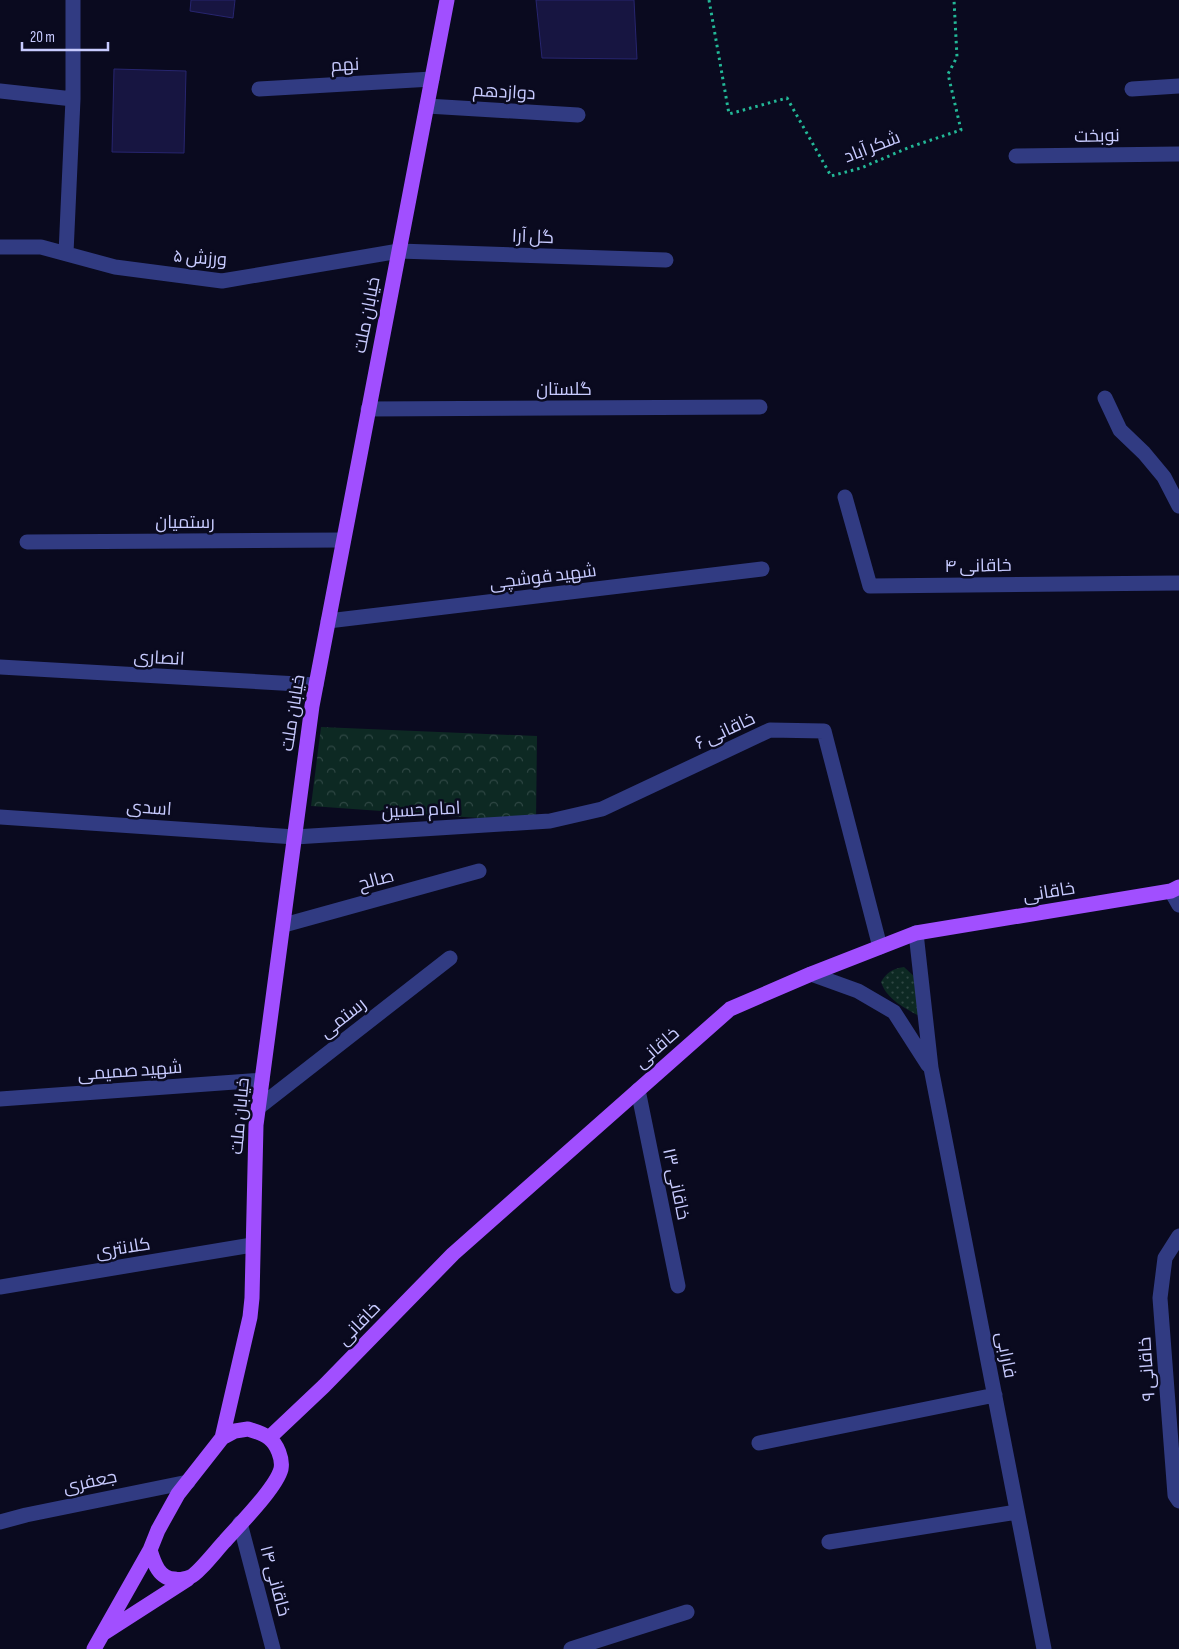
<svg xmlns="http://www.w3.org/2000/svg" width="1179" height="1649" viewBox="0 0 1179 1649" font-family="'Sofia Sans Condensed',Cairo,sans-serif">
<defs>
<pattern id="grass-dots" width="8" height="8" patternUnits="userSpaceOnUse" patternTransform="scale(1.25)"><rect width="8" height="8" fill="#0d2923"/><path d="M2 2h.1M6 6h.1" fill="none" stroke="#2f4744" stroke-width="1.8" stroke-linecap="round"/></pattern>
<pattern id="park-crowns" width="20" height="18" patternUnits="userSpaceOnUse" patternTransform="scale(1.25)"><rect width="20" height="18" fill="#0d2923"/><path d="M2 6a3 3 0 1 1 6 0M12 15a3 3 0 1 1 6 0" fill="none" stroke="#2f4744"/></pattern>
</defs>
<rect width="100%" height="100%" fill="#0a0a1f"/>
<path fill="url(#grass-dots)" d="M904,967l12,11 5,39c-16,-9 -34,-17 -40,-35 6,-10 11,-13 23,-15z"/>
<path fill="url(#park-crowns)" d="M321,727l216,9 -1,86 -225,-16z"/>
<path fill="#171541" stroke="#27256f" d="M191,0h44l-2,18 -43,-7z
M536,0h98l3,59 -95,-1z
M114,69l72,2 -2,82 -72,-1z"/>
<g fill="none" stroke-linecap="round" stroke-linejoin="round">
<path stroke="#23b897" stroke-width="3" stroke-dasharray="2.5 4" stroke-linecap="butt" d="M709,0l20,114 58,-16 44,78 30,-8 49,-21 51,-17 -13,-56 9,-17 -3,-57"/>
<path stroke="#313b82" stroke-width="15" d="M259,89l173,-10
M1132,89l47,-3
M0,91l73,8
M427,106l151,9
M1016,156l163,-2
M0,247h41l74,20 107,14 177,-30 267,9
M66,253l7,-154v-99
M1105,398l15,32 24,23 20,24 15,29
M368,409l392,-2
M845,497l25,89 309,-3
M27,542l316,-2
M328,621l434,-52
M0,667l316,18
M0,817l295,20 255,-16 52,-12 168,-79 54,1 56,216
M1171,891l8,14
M284,925l195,-54
M916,933l15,135 113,581
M811,974l47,17 36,21 34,53
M638,1090l40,196
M0,1099l262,-19
M259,1107l191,-149
M1179,1236l-14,22 -5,40 15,197 4,6
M0,1287l252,-42
M759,1443l236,-48
M0,1522l26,-7 162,-33
M240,1523l33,126
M829,1542l188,-30
M571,1649l116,-37"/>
<path stroke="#a14fff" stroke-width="15" d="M248,1429c7,2 15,4 21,9 8,6 14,21 12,31 -5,19 -42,56 -56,72 -7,7 -27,33 -35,36 -3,1 -11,3 -15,2 -16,0 -21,-16 -25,-29l8,-20 20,-36 44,-56 13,-7z
M222,1438l28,-121 2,-19 4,-173 56,-419 135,-706
M269,1438l55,-52 129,-132 277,-245 81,-35 105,-41 255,-42 8,-4
M104,1633l84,-54
M94,1649l56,-99"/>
</g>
<g text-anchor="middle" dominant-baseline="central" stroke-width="5" stroke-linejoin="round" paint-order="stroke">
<g font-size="18" fill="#c8cbff" stroke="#0a0a1f">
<text transform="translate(345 65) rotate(-3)">نهم</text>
<text transform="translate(504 92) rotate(3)">دوازدهم</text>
<text transform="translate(1097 136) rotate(-1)">نوبخت</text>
<text transform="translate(872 147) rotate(-21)">شکر آباد</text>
<text transform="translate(533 237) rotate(2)">گل آرا</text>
<text transform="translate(200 258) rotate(4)">ورزش ۵</text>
<text transform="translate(367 315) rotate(-79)">خیابان ملت</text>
<text x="564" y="389">گلستان</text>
<text x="185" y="522">رستمیان</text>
<text transform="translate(978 566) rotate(-1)">خاقانی ۴</text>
<text transform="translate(543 577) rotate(-7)">شهید قوشچی</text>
<text transform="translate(159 658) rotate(3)">انصاری</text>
<text transform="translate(293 713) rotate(-81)">خیابان ملت</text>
<text transform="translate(725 731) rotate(-25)">خاقانی ۶</text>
<text transform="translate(149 808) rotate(4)">اسدی</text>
<text transform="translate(421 810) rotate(-3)">امام حسین</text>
<text transform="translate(376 880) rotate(-15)">صالح</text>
<text transform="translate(1049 892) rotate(-9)">خاقانی</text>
<text transform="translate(343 1018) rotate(-38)">رستمی</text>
<text transform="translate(657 1048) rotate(-41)">خاقانی</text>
<text transform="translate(130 1071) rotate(-4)">شهید صمیمی</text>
<text transform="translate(240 1116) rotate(-85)">خیابان ملت</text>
<text transform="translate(676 1184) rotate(78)">خاقانی ۱۳</text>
<text transform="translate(123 1248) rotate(-9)">کلانتری</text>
<text transform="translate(359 1324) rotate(-46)">خاقانی</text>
<text transform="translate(1006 1355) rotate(79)">فارابی</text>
<text transform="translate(1147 1369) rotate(-94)">خاقانی ٩</text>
<text transform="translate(90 1482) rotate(-12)">جعفری</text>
<text transform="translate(275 1581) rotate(75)">خاقانی ۱۴</text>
</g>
</g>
<path d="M22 42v8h86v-8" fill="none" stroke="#c8cbff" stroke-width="2.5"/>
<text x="30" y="42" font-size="15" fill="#c8cbff" stroke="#0a0a1f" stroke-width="4" paint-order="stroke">20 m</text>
</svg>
